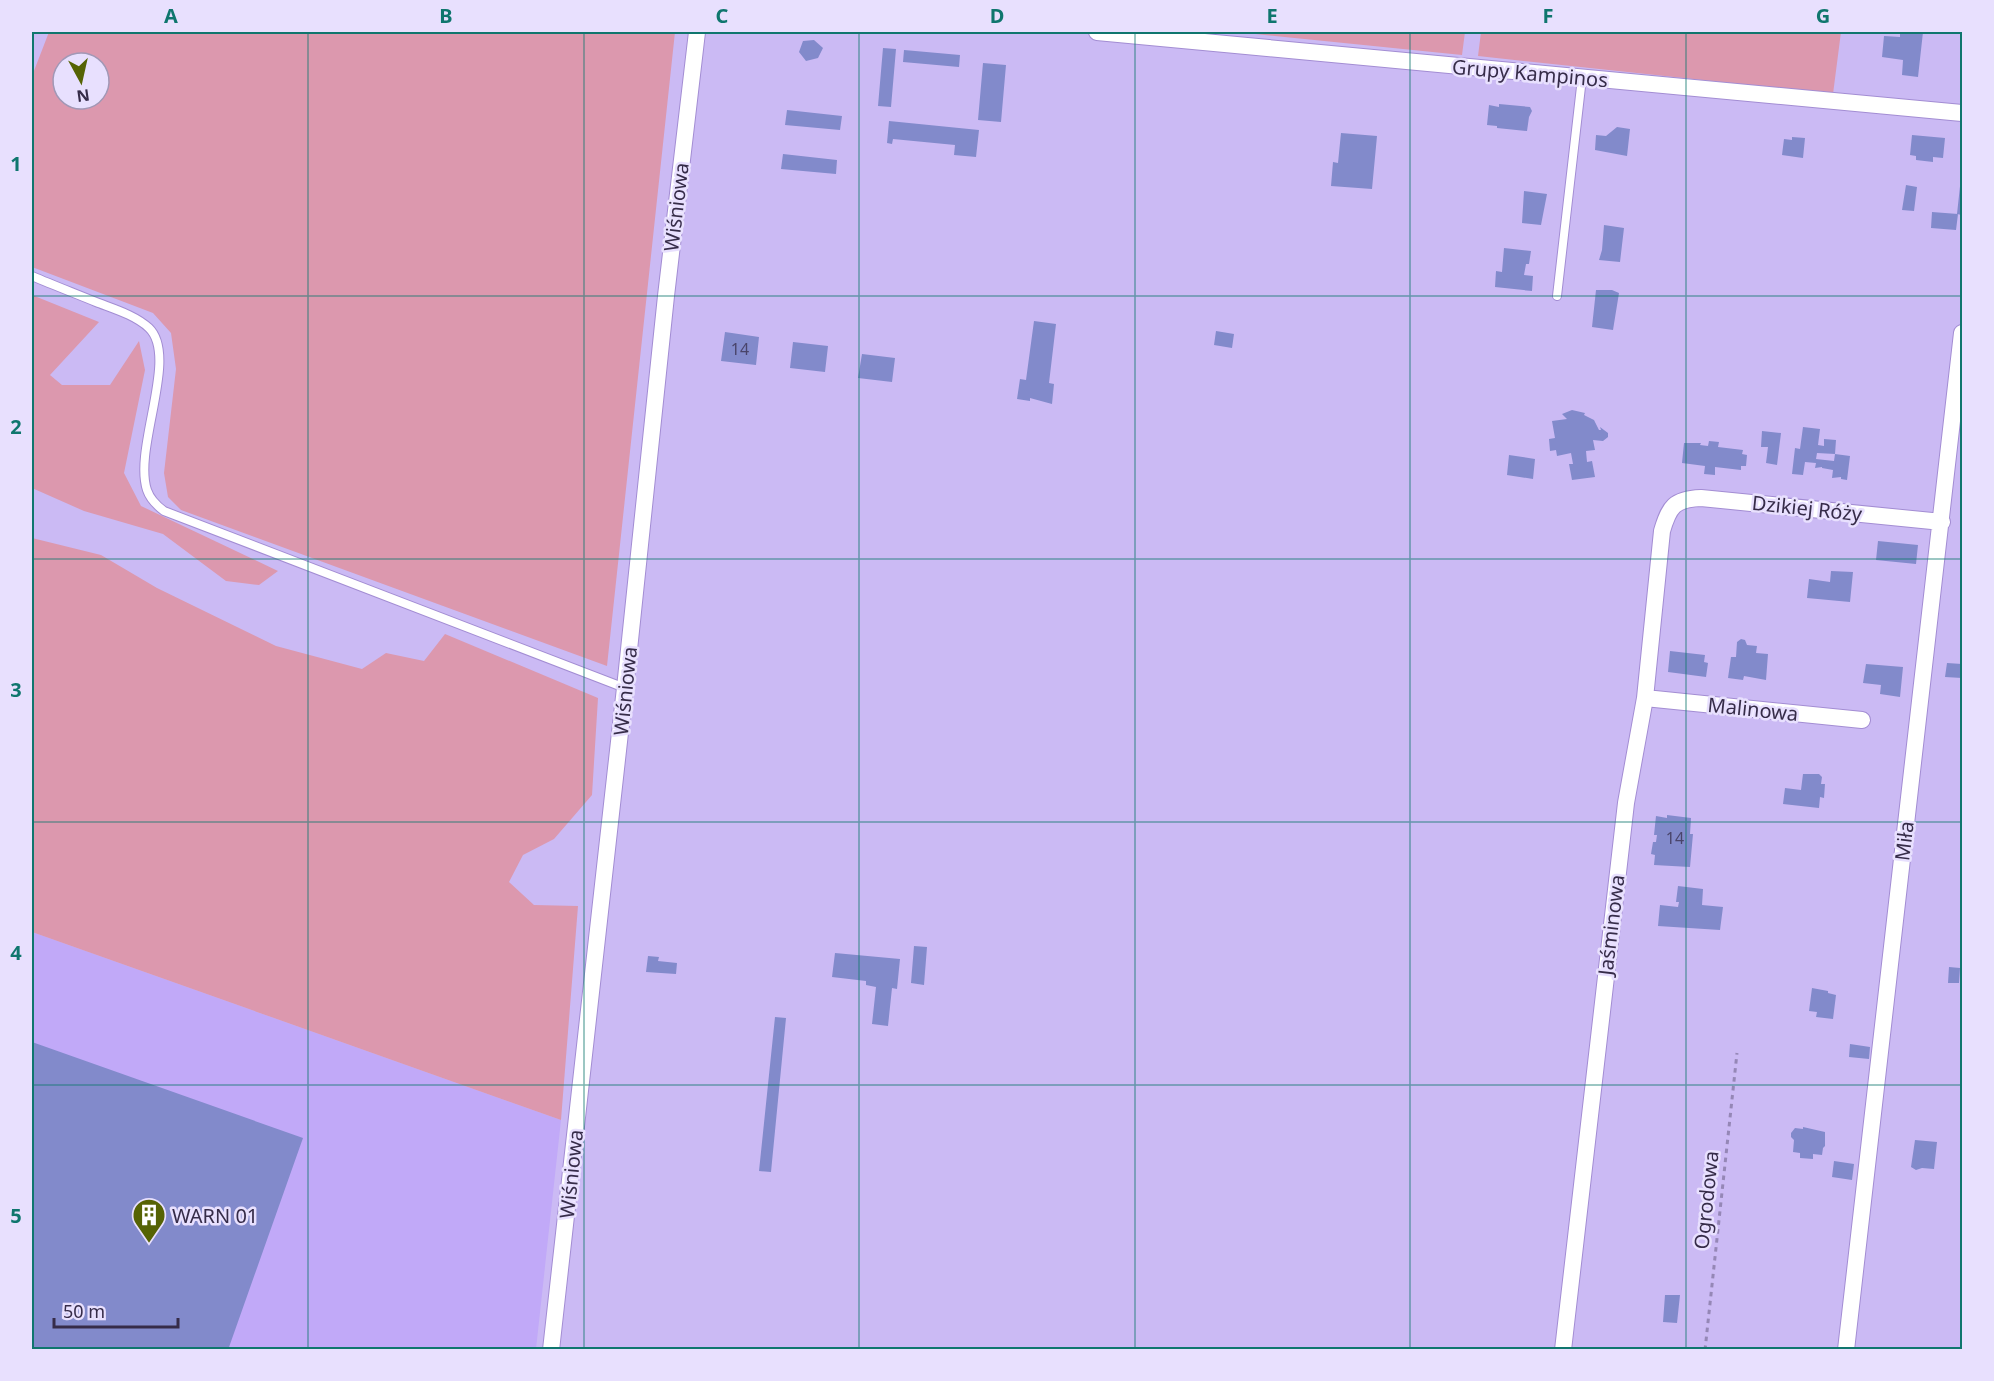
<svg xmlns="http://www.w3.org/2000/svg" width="1994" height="1381" viewBox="0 0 1994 1381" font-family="'Noto Sans',sans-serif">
<rect width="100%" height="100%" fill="#cbbaf4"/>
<path fill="#c1a9f8" d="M32,932l529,188 -25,229 -504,1z"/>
<path fill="#dc98ae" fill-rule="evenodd" d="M49,32h626l-68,634 -426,-156 -13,-13 -4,-24 12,-104 -5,-36 -18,-20 -121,-46v-191zM63,63h36v36h-36z
M1236,32h229l-3,23z
M1481,32h360l-8,62 -355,-38z
M32,295l67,27 -49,53 12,10h48l29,-44 6,29 -21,103 17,33 137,65 -19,14 -33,-4 -63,-47 -79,-23 -52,-23z
M32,538l69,17 56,33 119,58 86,23 24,-16 38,8 21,-27 153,64 -6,97 -38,44 -31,16 -14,27 25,23 44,1 -17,214 -529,-188z"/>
<path fill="#828acb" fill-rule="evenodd" d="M1900,32h23l-5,45 -16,-2 1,-15 -21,-3 2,-21 16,1z
M814,40l9,8 -5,10 -12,3 -7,-9 4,-11z
M883,48l13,1 -5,58 -13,-1z
M904,50l56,5 -1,12 -56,-5z
M983,63l23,2 -5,57 -23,-2z
M1499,104l31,3 2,4 -3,6 -2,14 -30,-3v-2l-10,-1 2,-20 10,2z
M787,110l55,6 -2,14 -55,-5z
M889,121l90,9 -3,27 -22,-2 1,-10 -62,-6 -1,5 -5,-1z
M1617,127l13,2 -3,27 -32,-6 1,-15 10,1z
M1341,133l36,3 -5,53 -41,-3 2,-24 5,1z
M1912,135l33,3 -2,20 -10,-1v5l-17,-2v-4l-6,-1z
M1792,137l13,1 -2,20 -21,-3 2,-16 8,1z
M783,154l54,6 -1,14 -55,-5z
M1961,177h1v38l-5,-1z
M1906,185l11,2 -3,24 -12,-1z
M1524,191l23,3 -6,31 -19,-2z
M1932,212l26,2 -2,16 -25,-2z
M1604,225l20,3 -4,34 -21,-2 3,-10z
M1504,248l27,3 -2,13h-3l-2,11 9,1 -1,15 -37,-4 1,-16 6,1z
M1596,290h16l7,3 -6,37 -21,-3z
M1034,321l22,3 -7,59 5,1 -2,20 -22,-6v3l-13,-2 3,-20 6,1z
M1216,331l18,3 -2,14 -18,-3z
M725,332l34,5 -3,28 -35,-4z
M793,342l35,4 -3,26 -35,-4z
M862,354l33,4 -3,24 -34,-4z
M1572,410l13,3 -1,2 10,5 5,10h2l-1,-3 8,6v4l-5,4 -10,-1 2,10 -9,1 1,11 5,-1 3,16 -23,3 -3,-16h4l-2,-11 -14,3 -1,-6 -6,1 -1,-12 6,-1 -3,-17 15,-2 -5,-5z
M1803,427l17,2 -2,16 6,1v-7l12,1 -1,14 15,2 -3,24 -6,-1v-2l-9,1 1,-8 -11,-2v-1l-7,1 1,-5 -11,-1 -2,13 -11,-1 3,-26 5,1zM1817,453l18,1 -1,7 -18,-2z
M1762,431l19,2 -4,32 -11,-2 2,-16h-7z
M1709,441l10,1 -1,5 25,3 -1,4 5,1 -1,11h-5v4l-26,-3v8l-11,-1 1,-8 -23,-3 2,-20h17l-1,2 8,1z
M1509,455l26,4 -2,20 -26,-4z
M1878,541l40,4 -2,19 -40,-4z
M1831,571l22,1 -3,30 -43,-4 2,-19 21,3z
M1741,639l4,1 2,5 10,1 -1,7 12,1 -2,26 -22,-4 -1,4 -15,-2 3,-21h5l1,-15z
M1670,651l35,4 -1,7 4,1 -2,14 -38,-5z
M1947,663l15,1v14l-17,-1z
M1866,664l37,3 -3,30 -20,-3 1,-9 -18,-2z
M1803,774h16l3,3 -1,7h4l-1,14 -4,-1 -1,11 -36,-4 2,-16 16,2z
M1667,815l24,3 -1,16h3l-3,33 -36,-2 1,-10 -4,-1 2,-12h3l1,-7h-3l2,-19 11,2z
M1678,886l25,3 -1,16 21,2 -3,23 -62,-4 2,-21 18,2 1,-5h-3z
M914,946l13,1 -3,38 -13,-2z
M835,953l65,6 -3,30 -5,-1 -4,38 -16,-2 4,-37 -10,-2v-4l-34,-4z
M648,956l11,1 -1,4 19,2 -1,11 -30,-2z
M1949,967l11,1 -1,15h-11z
M1812,988l16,3v2l8,2 -3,24 -17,-2 1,-5 -8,-1z
M775,1017l11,1 -15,154 -12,-1z
M32,1042l271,96 -75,212h-196z
M1850,1044l20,3 -1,12 -20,-2z
M1803,1127l22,5v14l-2,2 -1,7 -9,-1v5l-13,-1v-5l-7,-1 1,-12 -3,-3v-4l4,-5 8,1z
M1915,1140l22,2 -3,27 -12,-1 -6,2 -5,-3z
M1834,1161l20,3 -2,16 -20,-3z
M1665,1295h15l-3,28 -14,-1z"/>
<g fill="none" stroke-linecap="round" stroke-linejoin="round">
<g stroke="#a38dd3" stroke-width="10">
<path id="lane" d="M32,276c21,9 42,17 64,26 18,7 39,13 53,26 30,29 -16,120 -2,162 3,9 9,15 17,21l461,177
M1557,296l25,-218"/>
</g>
<g stroke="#a38dd3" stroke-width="18">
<path id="street" d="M1097,32l865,81
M1645,698l217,22
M551,1350l74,-662 41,-392 31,-264
M1563,1350l63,-547 19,-105 17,-167c7,-24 12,-32 39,-33l241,24
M1846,1350l116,-1017"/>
</g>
<path stroke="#9587b6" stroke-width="3" stroke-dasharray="4.5 4.5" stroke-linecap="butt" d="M1705,1350l32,-297"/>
<use href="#lane" stroke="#fff" stroke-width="8"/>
<use href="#street" stroke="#fff" stroke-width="16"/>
</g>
<path fill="none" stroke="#0f766e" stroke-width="1.5" stroke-opacity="0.55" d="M308,32v1318M584,32v1318M859,32v1318M1135,32v1318M1410,32v1318M1686,32v1318M32,296h1930M32,559h1930M32,822h1930M32,1085h1930"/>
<defs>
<g id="building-pin" transform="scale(1.725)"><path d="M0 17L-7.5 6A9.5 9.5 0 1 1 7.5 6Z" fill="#566304" stroke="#e8e0fe"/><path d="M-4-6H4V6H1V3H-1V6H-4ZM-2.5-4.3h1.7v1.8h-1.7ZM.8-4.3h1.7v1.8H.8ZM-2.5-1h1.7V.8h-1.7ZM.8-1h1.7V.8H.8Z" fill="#fff"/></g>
</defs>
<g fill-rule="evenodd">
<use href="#building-pin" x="149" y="1215"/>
</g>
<g text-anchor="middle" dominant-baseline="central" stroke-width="5" stroke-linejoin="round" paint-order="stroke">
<g font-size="16" fill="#49446a">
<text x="740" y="349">14</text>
<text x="1675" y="838">14</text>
</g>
<g font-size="20" fill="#362c49" stroke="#e8e0fe">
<text transform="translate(1530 73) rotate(5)">Grupy Kampinos</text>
<text transform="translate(676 207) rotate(-83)">Wiśniowa</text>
<text transform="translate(1807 508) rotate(6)">Dzikiej Róży</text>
<text transform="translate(625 691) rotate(-84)">Wiśniowa</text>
<text transform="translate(1753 709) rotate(6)">Malinowa</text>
<text transform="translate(1904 841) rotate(-83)">Miła</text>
<text transform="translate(1611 925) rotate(-83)">Jaśminowa</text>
<text transform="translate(571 1174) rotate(-84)">Wiśniowa</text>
<text transform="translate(1706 1200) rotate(-84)">Ogrodowa</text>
</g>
<g font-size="20" fill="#362c49" stroke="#e8e0fe" text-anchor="start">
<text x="172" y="1215">WARN 01</text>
</g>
</g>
<rect width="1994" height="1381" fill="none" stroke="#e8e0fe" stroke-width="66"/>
<g transform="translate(81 81) rotate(172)"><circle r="28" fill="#e8e0fe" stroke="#a198b6" stroke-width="1.5"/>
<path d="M0-4.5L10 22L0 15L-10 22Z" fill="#566304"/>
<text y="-9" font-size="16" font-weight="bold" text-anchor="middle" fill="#362c49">N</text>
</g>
<path d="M54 1318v9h124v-9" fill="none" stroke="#362c49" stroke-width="3"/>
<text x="63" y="1318" font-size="18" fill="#362c49" stroke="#e8e0fe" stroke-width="4.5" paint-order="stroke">50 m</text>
<rect x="33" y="33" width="1928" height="1315" fill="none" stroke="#0f766e" stroke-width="2"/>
<g font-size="20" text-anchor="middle" font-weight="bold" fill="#0f766e">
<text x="171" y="23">A</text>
<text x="446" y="23">B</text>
<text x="722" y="23">C</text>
<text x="997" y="23">D</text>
<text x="1272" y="23">E</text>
<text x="1548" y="23">F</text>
<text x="1823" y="23">G</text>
<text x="16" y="171">1</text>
<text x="16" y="434">2</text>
<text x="16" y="697">3</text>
<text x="16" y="960">4</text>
<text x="16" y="1223">5</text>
</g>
</svg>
